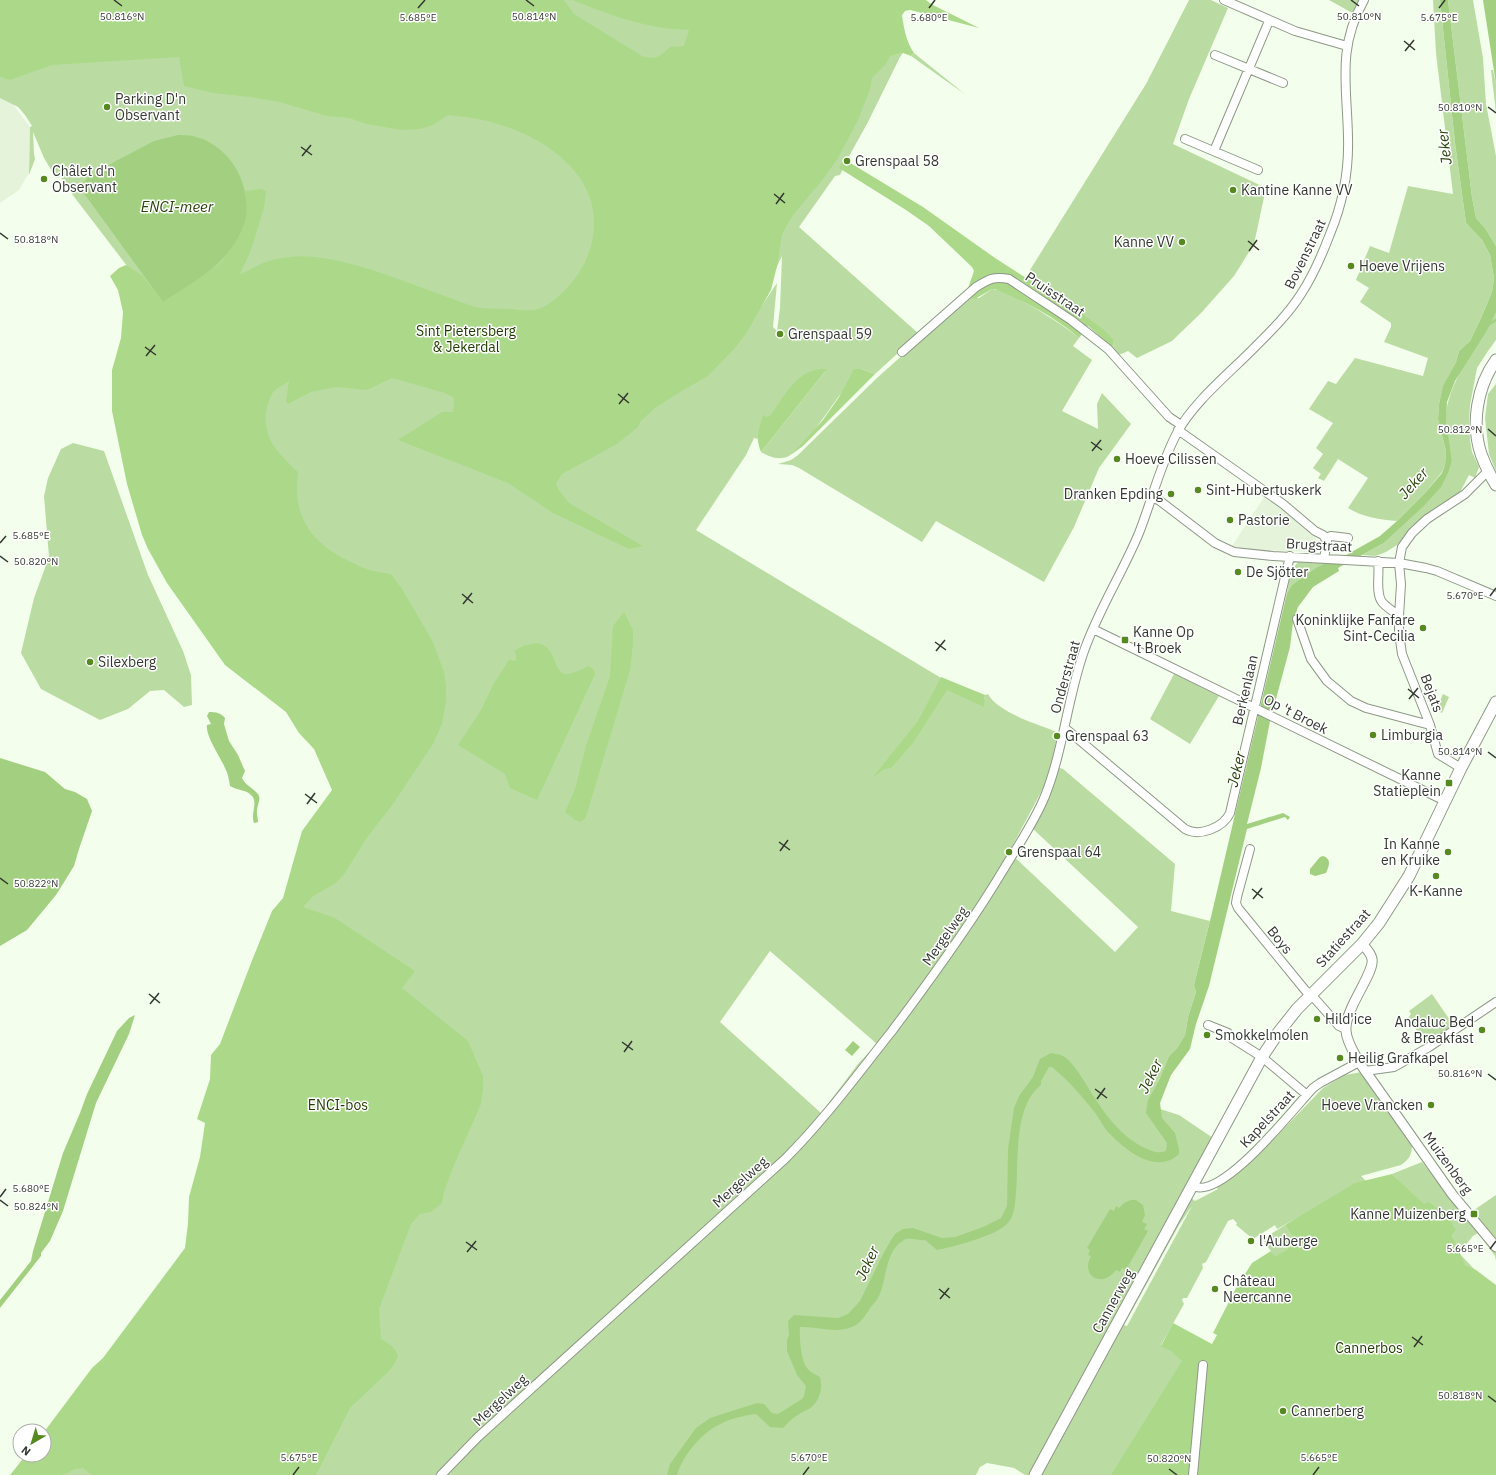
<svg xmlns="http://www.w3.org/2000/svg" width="1496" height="1475" viewBox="0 0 1496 1475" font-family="'IBM Plex Sans',sans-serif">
<rect width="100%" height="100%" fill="#f3ffec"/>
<path fill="#e4f3da" d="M0,87l30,40 -1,46 -10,17 -19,13z
M1265,496l26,21 25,22 3,6 -6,7 -70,-3 -11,-3z"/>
<path fill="#badca2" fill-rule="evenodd" d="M0,0h897l-4,55 10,-2 -3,4 -32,65 -20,36 -8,17 -5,1 -36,51 120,107 -44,40 -14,-5c-7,9 -15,18 -22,27 -11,15 -36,54 -52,61 -10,3 -18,0 -26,-5l66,-83 -69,70 -4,-1 -8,17 -50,75 245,148 44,21v-4l3,-1c10,19 52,31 72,39l-2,10 -2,-1 -8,37 -39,73 106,100 23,-25 -106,-99 25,-61 6,2 112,95 -4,47 39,10 -16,64 2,7 -8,25 -3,18 -8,13 -8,8 -10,24 -9,17 10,12 19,6 34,23 -28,55 10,8 23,-12 -3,-3 32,-22 11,-9 65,-67 22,-13 17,-3 50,71c0,11 -2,16 -11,22l-40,11 15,15 78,48 -2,-4 -28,-30 -32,-31 30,-12 43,54 31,-21v66l-1,-5 -17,-23 -5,3 -14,17 16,17 21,205h-471l-11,-7 -27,-5 -7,4 -4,8h-961l29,-20 148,-211 9,-74 146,-377 -194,-493 -81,-106 -8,-14 -3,-1 2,-2 -1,-1 -6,2 -12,-20 -11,-26 1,22 1,5 -6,16 1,-48 2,-1 -7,-11 -7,-8 -18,-9zM782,256l-2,52 -3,23 -4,-4 4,-44 -16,24v-8zM770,951l107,93 -19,20 -37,49 -101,-91zM1192,1206l-65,120 -3,-1 55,-100zM1297,1218l3,27 -19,8 15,-10 -11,-18 -22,14 11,17 -56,79 -4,12 -53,-2 23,-41 -2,-4 1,-2h4l16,-30 -1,-4 4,-2 22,-41 5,-2 4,4 -1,2 17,14 22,-14 2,4z
M1189,0h22l17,8 -39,91 -16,45 93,44 -12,56 -20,32 -32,36 -30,29 -35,17 -9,-7 -9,4 -6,-7 1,-7 -89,-63 121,-194z
M1329,0h31l-6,14z
M1433,0h7l15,143 11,80 16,17 8,15 4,23 -2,14 -11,26 -11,23 -11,10 -3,11 -13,25 -4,17 -1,15 8,32 -1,14 -3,7 -16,20 -29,29c-16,-1 -35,-4 -49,-13l20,-30 -30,-19 -14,22 -6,-3 3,-4 -8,-6 10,-14 -7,-6 17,-25 -24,-14 19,-28 8,3 19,-26 68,18 5,-18 -44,-16 7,-15v-4l-31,-21 9,-14 -13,-8 14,-34 19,7 19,-67 45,8 -17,-141z
M1448,0h25l10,58 3,46 10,52v90l-11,-18 -9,-10 -4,-21z
M914,53l52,42 -55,-39z
M1491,70h2l3,14v29z
M992,289c14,-1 75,38 87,49l-6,8 19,14 -30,51 36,18 -1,-25 5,-11 29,31 -32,44 -25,59 -30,55 -108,-61 -14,21 -123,-74 -7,-3 -14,-1 13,-4 7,-5 80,-78 90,-80 11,1z
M1496,313v27l-8,11 -11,17 -7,37 -1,18 1,17 2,12 7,15 -4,11 -6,-3 -11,21 -40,28 -21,21 -11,7 -11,4 -13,-1 22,-12 37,-34 31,-49c-2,-12 -6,-25 -6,-37 -2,-38 32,-77 50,-110z
M1496,384v87l-7,-17 -4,-36 3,-24z
M73,443l31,8 44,124 35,76 8,24 1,30 -8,2 -20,-17 -14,1 -22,18 -28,11 -59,-31 -20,-36 13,-55 15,-41 -5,-61 4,-18 13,-29z
M1299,561l27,2 -34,22 -5,8 4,-23z
M1174,674l45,22 -29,48 -40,-25z
M1443,694l6,3 -7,16 -6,-3z
M1432,994l22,32 -28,18 -18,-26 3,-4 -2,-3z"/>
<path fill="#acd989" d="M0,0h564l10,14 68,42c15,4 17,1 28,-9l14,-1 5,-16c-10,-1 -21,-1 -31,-3 -30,-5 -58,-16 -86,-27h354l5,4 48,24 -69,-18 -5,1 -3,4c2,14 4,26 12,38l-3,3 -8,-3 -13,3 -4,8 -14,14 -2,11 -12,31 -20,38 -15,21 -30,36 -6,10 -5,10 -5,31 -6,24 -24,42 -12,16 -27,28 -28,16 -25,16 -14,13 -4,7 -20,16 -55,30 -6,9 2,6 11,14 74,43 -14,3 -76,-36 -45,-30 -110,-43 44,-28h11l1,-14 -9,-5 -53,-15 -25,12 -31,-3 -25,5 -23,12 -2,-3 3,-20c-4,3 -11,6 -15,10 -9,13 -11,33 -4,48 4,10 19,25 28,33 -1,10 -2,20 0,30 5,30 28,49 55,61 5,2 11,6 17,7 7,2 14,3 21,4l11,15 30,51 12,32 2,14v15l-4,23 -9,20 -40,60 -27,35 -21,34 -9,10 -23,13 -10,11 32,11 80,53 -13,17 66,53 15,35v13l-2,15 -27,61 -10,27 -2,11 -11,9 -11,2 -9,10 -32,85 2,30c8,4 14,9 17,16 -2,7 -5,12 -10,17l-38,36 -34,67h-225l-8,-7 -8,1 -12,6h-53l16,-20h18v-23l48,-64 11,-10 82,-110 3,-25 1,-26 11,-40 5,-34 -8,-4 13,-40 1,-24 9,-11 31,-81 21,-52 11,-13 19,-67 30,-41 -18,-41 -15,-16 -13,-21 -61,-47 -58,-82 -19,-34 -6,-14 -15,-51 -15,-73v-41l9,-32 2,-26 -5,-22 -8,-14 9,-8 7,-3 16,10 21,27c17,-12 35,-22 51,-34 21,-16 37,-51 31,-77l16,-2 5,2 -2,17 -13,42 -11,24c9,-3 17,-9 26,-12 15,-5 32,-7 49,-5 40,4 88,24 127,38 12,4 25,10 38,13 10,1 21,1 31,1 7,1 15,2 22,1 14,-1 30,-17 39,-28 14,-16 22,-38 22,-59 1,-53 -55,-88 -100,-100 -15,-5 -30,-6 -46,-8l-15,10 -13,4 -18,1 -35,-6 -18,-6 -22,-2 -48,-14 -29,-5 -37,-4 -29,-7 -5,-29 -127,8 -42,15 -10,-3z
M845,156l3,2 -1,3 76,46 72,51 86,55 23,17 8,8 2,3 -1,7 -25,-22 -9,12c-24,-21 -55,-37 -84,-49h-3l-17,10 -7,-2 -2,-3 8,-23 -2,-4 -43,-41 -23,-16 -67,-42z
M820,369h7l-66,83c-6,-14 -2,-24 2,-37l4,2 3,-1c15,-20 24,-43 50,-47z
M854,369h7l14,5 -72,72 -11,8 31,-34 16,-23z
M624,612l9,18v14l-3,26 -44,147 -5,5 -6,-2 -10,-8 10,-23 11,-43 24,-70 3,-50z
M537,643c21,3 15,32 31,31 7,-1 15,-6 21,-8l5,4 1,4 -58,126 -27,-12 -5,-14 -47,-29 23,-35 13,-27 15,-23 7,1v-6l-2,-4 9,-5z
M941,677l44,18 -1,12 -37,-17 -34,53 -22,25 -7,1 -12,9 46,-57z
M1392,1174l32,30 5,-2 16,11 11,17 -4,5 13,30 11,5 20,15v190h-385l71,-114 -11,-10 -10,-5 12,-23 39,21 5,-9 -4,-2 23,-45 16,-25 19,-12 4,6 21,-14 -11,-18 70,-42z"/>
<path fill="#a3d080" d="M1440,0h8l24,197 4,21 9,10 11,18v67l-10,19 -31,49 -8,21 -1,21 6,37 -4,13 -7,14 -20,22 -37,34 -46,25 1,3 -26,16 -15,20 -5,15 -3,25 -20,74 -9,47 -14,56 36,-11 7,4 -2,3 -3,-3 -38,12 -38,157 -13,38 -6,25 -19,26 -11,28 2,15 13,15 4,16v5c-22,21 -53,-3 -69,-20 -6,-5 -9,-13 -14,-20 -7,-9 -14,-17 -22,-26 -6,-7 -14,-14 -22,-21h-3l-8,14v4c-28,22 -22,75 -25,107 -1,12 -1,25 -10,33 -12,11 -53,22 -69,25l-12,-10c-7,1 -15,-3 -21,0 -20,11 -17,42 -26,58 -2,4 -7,8 -9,12 -5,7 -9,14 -17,17 -17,7 -35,-1 -52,0 -1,9 1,34 7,41 3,4 8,6 13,9 3,11 0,25 -11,32 -3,2 -8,3 -11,6 -6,3 -10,8 -15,13l-13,-1 -14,-13c-31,4 -50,14 -68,39 -5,7 -9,14 -11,22h-10l3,-11 26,-36 14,-10 47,-15 7,1 8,9 6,1 24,-15 2,-3 2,-10 -9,-11 -10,-24v-11l2,-5 -1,-14 6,-6 44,3 10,-4 12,-13 22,-45 9,-16 5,-7 7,-4 10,-1 29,10 13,-1 28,-10 18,-9 6,-12 1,-57 6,-41 5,-12 14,-19 7,-18 11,-6c3,1 8,1 12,3 11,6 24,30 31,41 13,20 29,41 51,51 7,3 13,6 21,3l1,-8 -21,-30 2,-13 11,-20 10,-24 8,-8 8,-13 3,-18 8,-25 -2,-7 16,-64 77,-328 5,-8 24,-17 10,-5h6l48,-27 17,-15 29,-29 16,-19 3,-8 1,-14 -8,-32 1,-15 4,-18 13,-24 3,-11 11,-10 11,-23 11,-26 2,-14 -4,-23 -8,-15 -16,-17 -11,-80z
M1483,0h13v84z
M178,135c5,0 11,0 15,1 35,8 57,44 53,79 -1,12 -10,28 -18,38 -17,21 -43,34 -65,49l-83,-114 7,-10 29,-17 38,-20z
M209,712c7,0 12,1 16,6l-1,6 5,17 9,14 7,16 -3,7c4,8 11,10 16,16 4,6 -2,12 -1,19 0,3 1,6 1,9l-4,1c-4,-10 5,-21 -3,-28 -4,-5 -15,-5 -21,-9 -1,-6 -2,-13 -5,-18 -4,-10 -20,-33 -18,-43l4,-1 -4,-8z
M0,758l45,14 20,17 10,3 12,7 5,12 -13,38 -5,17 -18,29 -29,35 -27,16z
M1323,856c9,3 6,10 3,17l-11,3 -5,-2v-5l10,-12z
M135,1015l-6,19 -33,69 -33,108 -13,30 -9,12v3l-41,52v-8l31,-39 2,-10 30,-98 17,-40 7,-19 30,-63 12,-13z
M853,1041l7,6 -8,9 -7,-6z
M1131,1200h5l7,5 2,10 -3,7 5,2 -3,5 4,2 -22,39 -4,-2 -2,4 -4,-2c-14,19 -36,6 -25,-14l-3,-1 2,-5 -3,-2 23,-39 4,2 2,-5 3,2 5,-5z"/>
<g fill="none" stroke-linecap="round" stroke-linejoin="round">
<path stroke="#a3d080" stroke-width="2.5" d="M1488,325l8,-5"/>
<g stroke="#8e9887" stroke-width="10">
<path id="minor" d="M1224,0l71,31 52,15
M1215,55l68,28
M1185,139l73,31
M1214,151l55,-130
M902,352l74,-65c13,-8 18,-11 33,-8l62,41 37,29 61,68 12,8
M1178,430l105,74 32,27 8,4 4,6 -3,18
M1152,497l8,4 55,42 19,9 39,4 126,7 27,5 11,3 59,25
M1326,538l5,-2 17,2
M1378,561c2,12 -3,32 4,41 4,5 11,9 17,14
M1297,619l14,40 16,22 24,20 15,7 64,17
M1093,629l352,172
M1065,728l120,101c14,8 38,-1 45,-16l60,-257
M1461,768l-23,-14 -8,-29 -28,-71 -3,-21v-17l2,-32 -2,-21 3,-16 10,-14 15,-14 38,-25 23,-23
M1250,849l-13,48 -1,6 2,5 67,82 11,10 23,26 7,3
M1208,1025l20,8 4,5 30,19 45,38
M1365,1071l29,-4 35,-20 67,-45
M1193,1186c29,15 101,-78 120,-98l7,-5 39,-21
M441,1475l37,-38 307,-278c40,-40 72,-84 107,-128 39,-52 77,-104 110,-159 15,-25 32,-49 43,-76 18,-45 22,-95 38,-142 14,-42 39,-80 56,-121 13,-33 21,-68 38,-100 16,-31 55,-62 80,-88 16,-16 32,-32 44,-51 12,-18 21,-39 29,-60 13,-31 19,-64 18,-97 -1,-52 -11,-89 16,-137
M1193,1475l10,-110"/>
</g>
<g stroke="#8e9887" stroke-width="11">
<path id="tertiary" d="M1362,944c4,4 9,9 10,15 3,14 -28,50 -26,72 1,12 8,21 13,31l93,132 44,53"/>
</g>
<g stroke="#8e9887" stroke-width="13">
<path id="secondary" d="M1496,360c-19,26 -25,64 -15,94 4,11 9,21 15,31
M1035,1475l227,-418 16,-24 19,-24 65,-65 17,-21 30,-47 52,-108 35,-66"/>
</g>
<use href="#minor" stroke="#fff" stroke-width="8"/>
<use href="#tertiary" stroke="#fff" stroke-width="9"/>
<use href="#secondary" stroke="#fff" stroke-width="11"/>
</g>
<path fill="none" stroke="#343831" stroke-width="1.5" d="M114,0l8,6M526,0l8,6M1351,0l8,6M418,8l7,-8M929,8l6,-8M1439,8l6,-8M1404,41l11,9M1405,51l9,-11M1488,107l8,6M301,147l11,8M302,156l9,-11M774,194l11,9M776,204l8,-11M0,233l8,6M1248,241l11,9M1249,251l8,-11M145,347l11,8M146,356l9,-11M618,394l11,9M619,404l9,-11M1488,429l8,7M1091,442l11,8M1092,451l9,-11M0,543l6,-7M0,556l8,6M462,594l11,9M1490,596l6,-8M463,604l9,-11M935,642l11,8M936,651l9,-11M1408,689l11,9M1409,699l9,-11M1488,752l8,6M305,794l12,9M307,804l8,-11M779,842l11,8M780,851l8,-11M0,878l8,6M1252,889l11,9M1253,899l9,-11M149,994l11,9M150,1004l9,-11M622,1042l11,8M624,1052l8,-11M1488,1074l8,6M1095,1089l12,9M1097,1099l8,-11M0,1197l6,-8M0,1200l8,6M466,1242l11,8M1490,1249l6,-8M467,1252l9,-11M939,1289l11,9M940,1299l9,-11M1412,1337l11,8M1414,1347l8,-11M1488,1396l8,6M1169,1469l8,6M293,1475l6,-8M803,1475l6,-8M1313,1475l6,-8"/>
<g fill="#56891f" stroke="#fff" stroke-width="1.5">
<circle cx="107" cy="107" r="4"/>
<circle cx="847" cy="161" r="4"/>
<circle cx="44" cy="179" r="4"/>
<circle cx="1233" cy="190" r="4"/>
<circle cx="1182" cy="242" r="4"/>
<circle cx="1351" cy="266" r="4"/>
<circle cx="780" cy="334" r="4"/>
<circle cx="1117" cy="459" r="4"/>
<circle cx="1198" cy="490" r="4"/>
<circle cx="1171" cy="494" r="4"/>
<circle cx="1230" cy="520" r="4"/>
<circle cx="1238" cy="572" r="4"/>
<circle cx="1423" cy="628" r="4"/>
<rect x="1121" y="636" width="8" height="8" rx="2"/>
<circle cx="90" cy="662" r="4"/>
<circle cx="1373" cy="735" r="4"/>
<circle cx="1057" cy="736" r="4"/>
<rect x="1445" y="779" width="8" height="8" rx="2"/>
<circle cx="1009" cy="852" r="4"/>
<circle cx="1448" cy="852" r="4"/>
<circle cx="1436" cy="876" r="4"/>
<circle cx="1317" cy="1019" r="4"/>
<circle cx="1482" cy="1030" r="4"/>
<circle cx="1207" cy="1035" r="4"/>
<circle cx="1340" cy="1058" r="4"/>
<circle cx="1431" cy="1105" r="4"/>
<rect x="1470" y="1210" width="8" height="8" rx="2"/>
<circle cx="1251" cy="1241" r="4"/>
<circle cx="1215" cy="1289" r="4"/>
<circle cx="1283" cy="1411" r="4"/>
</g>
<g text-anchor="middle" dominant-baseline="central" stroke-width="3" stroke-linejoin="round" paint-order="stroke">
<g font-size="14" fill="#343831" stroke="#fff" text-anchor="start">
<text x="115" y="99">Parking D'n<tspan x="115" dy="16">Observant</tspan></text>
<text x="855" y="161">Grenspaal 58</text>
<text x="52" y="171">Châlet d'n<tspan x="52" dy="16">Observant</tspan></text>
<text x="1241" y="190">Kantine Kanne VV</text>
<text x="1174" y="242" text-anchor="end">Kanne VV</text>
<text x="1359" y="266">Hoeve Vrijens</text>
<text x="788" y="334">Grenspaal 59</text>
<text x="1125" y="459">Hoeve Cilissen</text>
<text x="1206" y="490">Sint-Hubertuskerk</text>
<text x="1163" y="494" text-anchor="end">Dranken Epding</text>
<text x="1238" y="520">Pastorie</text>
<text x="1246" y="572">De Sjötter</text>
<text x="1415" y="620" text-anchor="end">Koninklijke Fanfare<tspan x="1415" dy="16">Sint-Cecilia</tspan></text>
<text x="1133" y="632">Kanne Op<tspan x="1133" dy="16">'t Broek</tspan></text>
<text x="98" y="662">Silexberg</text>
<text x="1381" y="735">Limburgia</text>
<text x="1065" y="736">Grenspaal 63</text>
<text x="1441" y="775" text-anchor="end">Kanne<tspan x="1441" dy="16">Statieplein</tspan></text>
<text x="1440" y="844" text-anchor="end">In Kanne<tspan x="1440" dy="16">en Kruike</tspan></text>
<text x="1017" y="852">Grenspaal 64</text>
<text x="1436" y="891" text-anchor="middle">K-Kanne</text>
<text x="1325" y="1019">Hild'ice</text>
<text x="1474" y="1022" text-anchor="end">Andaluc Bed<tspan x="1474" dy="16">&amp; Breakfast</tspan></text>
<text x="1215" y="1035">Smokkelmolen</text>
<text x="1348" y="1058">Heilig Grafkapel</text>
<text x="1423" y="1105" text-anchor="end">Hoeve Vrancken</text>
<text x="1466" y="1214" text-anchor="end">Kanne Muizenberg</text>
<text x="1259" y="1241">l'Auberge</text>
<text x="1223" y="1281">Château<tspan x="1223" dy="16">Neercanne</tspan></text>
<text x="1291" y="1411">Cannerberg</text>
</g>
<g font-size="14" fill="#343831" stroke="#fff">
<text transform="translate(1305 254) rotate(-64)">Bovenstraat</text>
<text transform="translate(1055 294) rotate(34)">Pruisstraat</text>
<text transform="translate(1319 545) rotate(3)">Brugstraat</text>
<text transform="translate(1065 677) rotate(-74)">Onderstraat</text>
<text transform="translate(1245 690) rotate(-77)">Berkenlaan</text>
<text transform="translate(1432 693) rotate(69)">Bejats</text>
<text transform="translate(1296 714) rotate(27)">Op 't Broek</text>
<text transform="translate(945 936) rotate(-55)">Mergelweg</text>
<text transform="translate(1343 938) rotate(-48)">Statiestraat</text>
<text transform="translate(1280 940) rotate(51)">Boys</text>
<text transform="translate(1267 1119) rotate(-47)">Kapelstraat</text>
<text transform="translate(1448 1163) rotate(54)">Muizenberg</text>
<text transform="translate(740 1182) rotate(-42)">Mergelweg</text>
<text transform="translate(1113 1301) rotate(-61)">Cannerweg</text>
<text transform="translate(500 1400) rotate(-43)">Mergelweg</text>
</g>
<g font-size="14" fill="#223d02" stroke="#fff">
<text x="466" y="331">Sint Pietersberg<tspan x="466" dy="16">&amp; Jekerdal</tspan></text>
<text x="338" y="1105">ENCI-bos</text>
<text x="1369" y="1348">Cannerbos</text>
</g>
<g font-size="15" font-style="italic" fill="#29450c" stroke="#fff">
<text transform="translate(1444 147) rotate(-97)">Jeker</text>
<text x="177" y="206">ENCI-meer</text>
<text transform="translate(1413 483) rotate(-48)">Jeker</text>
<text transform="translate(1236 769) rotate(-77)">Jeker</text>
<text transform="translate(1150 1076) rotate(-64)">Jeker</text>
<text transform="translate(867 1263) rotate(-65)">Jeker</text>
</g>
</g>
<g font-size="10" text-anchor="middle" fill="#343831" stroke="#fff" stroke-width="3" stroke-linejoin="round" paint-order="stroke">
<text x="122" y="20">50.816°N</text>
<text x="534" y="20">50.814°N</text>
<text x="1359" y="20">50.810°N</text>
<text x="418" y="21">5.685°E</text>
<text x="929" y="21">5.680°E</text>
<text x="1439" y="21">5.675°E</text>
<text x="1460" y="111">50.810°N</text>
<text x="36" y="243">50.818°N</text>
<text x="1460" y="433">50.812°N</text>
<text x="31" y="539">5.685°E</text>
<text x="36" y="565">50.820°N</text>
<text x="1465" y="599">5.670°E</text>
<text x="1460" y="755">50.814°N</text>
<text x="36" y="887">50.822°N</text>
<text x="1460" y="1077">50.816°N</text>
<text x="31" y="1192">5.680°E</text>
<text x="36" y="1210">50.824°N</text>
<text x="1465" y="1252">5.665°E</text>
<text x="1460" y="1399">50.818°N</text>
<text x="299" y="1461">5.675°E</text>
<text x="809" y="1461">5.670°E</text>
<text x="1319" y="1461">5.665°E</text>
<text x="1169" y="1462">50.820°N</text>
</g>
<g transform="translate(32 1443) rotate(218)"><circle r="19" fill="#ffffff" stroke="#aeafad"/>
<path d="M0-3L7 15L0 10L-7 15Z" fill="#56891f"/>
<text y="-6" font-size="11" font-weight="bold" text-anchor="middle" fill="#343831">N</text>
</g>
</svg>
